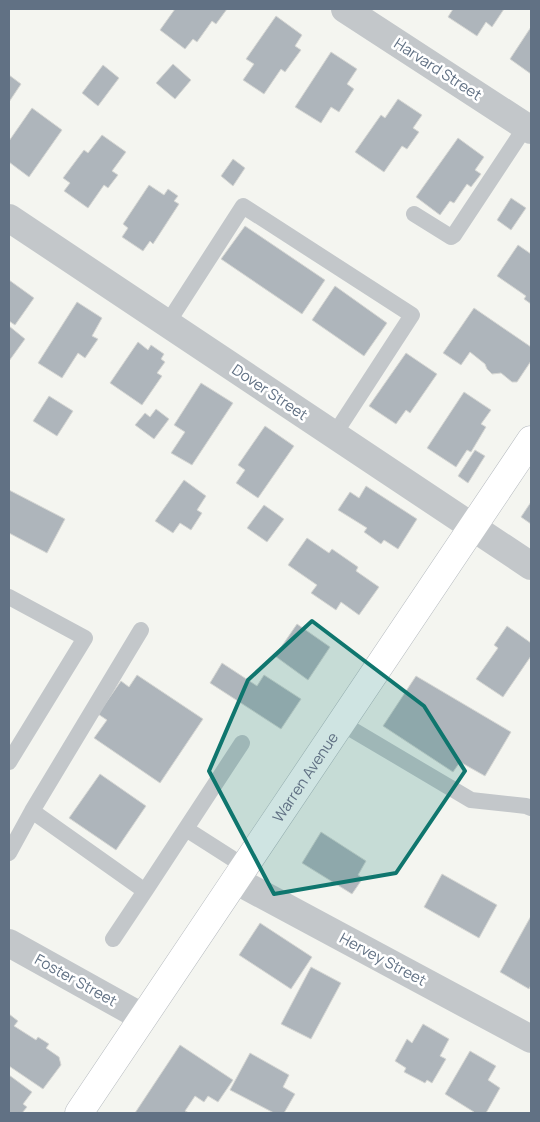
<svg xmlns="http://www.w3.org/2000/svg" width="540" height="1122" viewBox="0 0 540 1122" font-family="Manrope,sans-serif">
<rect width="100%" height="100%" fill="#f4f5f0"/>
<path fill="#aeb5bb" stroke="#d5d6d3" d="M175,9h52l-11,15 -4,-3 -15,21 -4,-3 -8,10 -25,-19z
M453,9h51l-12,18 -6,-5 -9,14 -29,-19z
M276,16l26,19 -7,11 6,4 -16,22 -4,-3 -17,25 -21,-14 11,-16 -8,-5z
M531,27v47l-21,-15z
M331,52l26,17 -10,15 7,5 -15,23 -8,-5 -10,16 -26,-16z
M173,64l18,16 -16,19 -19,-16z
M103,65l16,13 -21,28 -16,-13z
M9,75l12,9 -12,18z
M398,99l24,16 -9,13 6,4 -12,17 -5,-3 -18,26 -29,-20 26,-37 4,3z
M32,108l30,22 -33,47 -20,-15v-21z
M102,135l24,17 -14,19 6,4 -10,13 -4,-3 -16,23 -24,-17 6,-8 -7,-5 21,-28 4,3z
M458,138l26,19 -9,13 6,4 -10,13 -4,-3 -13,19 -4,-2 -10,14 -24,-18z
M233,159l12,9 -12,18 -12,-10z
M149,185l15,10 4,-6 10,7 -4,5 5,3 -26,40 -3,-3 -7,10 -21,-14 6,-9 -5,-4z
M511,198l15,10 -15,22 -14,-10z
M245,226l80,54 -23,34 -81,-55z
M518,245l13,9v50l-7,-5 2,-3 -29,-20z
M9,280l25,18 -19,27 -6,-4z
M335,286l52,37 -23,33 -52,-36z
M77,302l25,16 -10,18 6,3 -13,19 -7,-5 -16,25 -24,-15z
M474,308l57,39v14l-14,21h-5l-11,-9 -9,1 -5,-5 -2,-5 -15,-12 -9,13 -18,-12z
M9,326l16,13 -16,22z
M138,342l10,8 3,-5 13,9 -3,5 4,3 -8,11 5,3 -20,29 -32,-22z
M406,353l31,21 -27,39 -4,-3 -10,14 -27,-18z
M201,383l32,20 -41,62 -21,-12 14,-21 -11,-7z
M464,392l27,18 -10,14 5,3 -15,25 -4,-2 -11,17 -29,-19z
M49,396l24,15 -16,25 -24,-15z
M156,409l13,10 -15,20 -19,-14 10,-12 5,4z
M265,426l29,20 -36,52 -22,-15 9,-13 -7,-5z
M475,450l10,6 -17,27 -10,-7z
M184,480l22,16 -9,14 5,3 -11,17 -11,-7 -7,10 -18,-12z
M366,486l51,33 -19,30 -14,-9 -3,4 -17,-12 3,-4 -29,-18 12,-18 9,6z
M9,490l56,29 -18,34 -38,-20z
M531,502v22l-10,-7z
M264,505l20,14 -17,23 -20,-14z
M307,538l22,15 3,-4 26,18 -2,4 23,16 -20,28 -18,-13 -5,8 -25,-17 6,-8 -29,-20z
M297,624l33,23 -22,33 -33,-24z
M507,626l24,17v13l-28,41 -27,-18 22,-31 -4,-3z
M222,663l35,23 7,-11 37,24 -20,30 -71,-46z
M137,675l66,44 -43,64 -66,-45 13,-18 -9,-6 23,-33 8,6z
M416,676l95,56 -26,44 -25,-14 -7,10 -70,-46z
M100,774l46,32 -30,44 -47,-32z
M321,832l45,29 -8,14 5,3 -11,16 -50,-31z
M442,874l55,31 -18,33 -55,-31z
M531,916v69l-2,4 -29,-17z
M260,923l52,34 -21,32 -52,-34z
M311,967l30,16 -30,56 -30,-15z
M9,1014l9,7 -4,5 22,14 2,-3 11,7 -3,4 13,9 2,8 -18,24 -34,-23z
M423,1024l26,15 -9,17 6,3 -14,24 -5,-3 -2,3 -21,-11 2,-4 -11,-7 12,-22 5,4z
M180,1045l53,35 -15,22 -10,-6 -4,6 -9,-6 -10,15 4,2h-54z
M470,1051l26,15 -8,14 12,8 -14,25h-13l1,-1 -29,-18z
M250,1053l39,22 -6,12 12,7 -11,19h-10l-44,-23z
M9,1075l23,17 -9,12 4,3 -5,6h-13z"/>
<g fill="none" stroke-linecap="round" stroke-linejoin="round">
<g stroke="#b5babf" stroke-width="29">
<g id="secondary">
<path id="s1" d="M79,1113l452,-673"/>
</g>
</g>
<path stroke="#c3c7ca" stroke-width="16" d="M414,214l37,23 3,-2 72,-109
M167,324l76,-118 169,109 -78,120
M9,597l76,41 -76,124
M341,723l130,77 55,6 5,2
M32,811l113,80 -32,48
M186,829l58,37
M9,853l23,-42 109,-181
M145,891l97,-148"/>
<path stroke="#c3c7ca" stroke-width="28" d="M345,9l186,121
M9,218l522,348
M235,880l296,159
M9,943l133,74"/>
<use href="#secondary" stroke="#fff" stroke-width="28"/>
</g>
<path fill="#0f766e" fill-opacity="0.2" stroke="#0f766e" stroke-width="4" stroke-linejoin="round" d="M312,621l112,85 41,65 -69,102 -122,21 -65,-123 39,-91z"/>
<g text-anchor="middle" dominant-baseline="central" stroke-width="5" stroke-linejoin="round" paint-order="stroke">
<g font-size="15" fill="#617184" stroke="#fff">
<text transform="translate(438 69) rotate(33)">Harvard Street</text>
<text transform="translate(270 392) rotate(34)">Dover Street</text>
<text stroke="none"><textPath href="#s1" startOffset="405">Warren Avenue</textPath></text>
<text transform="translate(383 959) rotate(28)">Hervey Street</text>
<text transform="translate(76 980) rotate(29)">Foster Street</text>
</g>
</g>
<rect width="540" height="1122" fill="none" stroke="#617184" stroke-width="20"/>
</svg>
